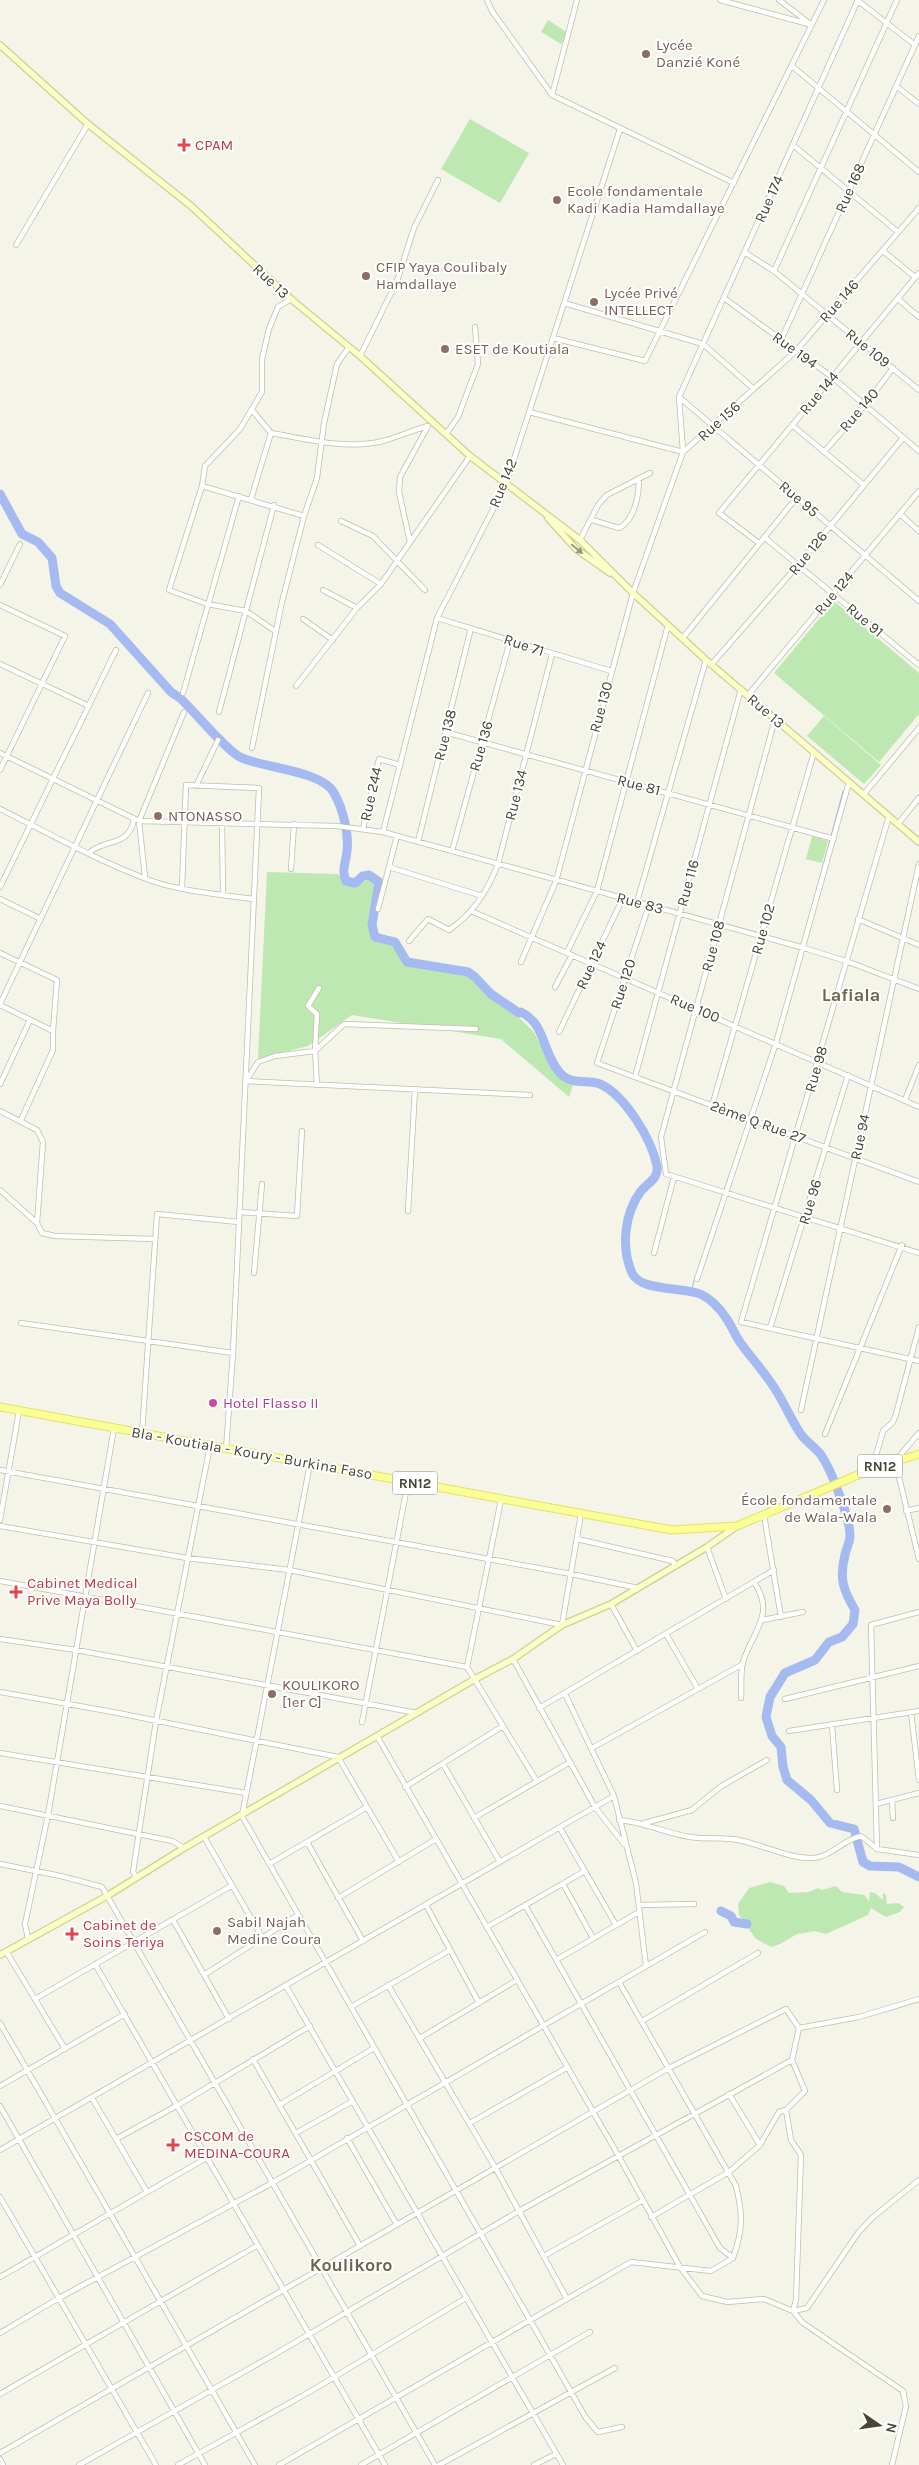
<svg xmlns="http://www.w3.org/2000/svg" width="919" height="2465" viewBox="0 0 919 2465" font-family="Karla,sans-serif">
<rect width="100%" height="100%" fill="#f4f4e8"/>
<path fill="#bee8b1" d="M548,20l20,13 -7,11 -20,-12z
M470,119l59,34 -29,50 -59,-34z
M834,601l85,72v41l-40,48 -105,-89z
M824,716l57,49 -17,19 -57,-48z
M812,836l16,5 -6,22 -16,-4z
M267,872l70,2 16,12 17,-7 5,3 2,51 12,9 17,22 73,15 54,52 24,43 16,11 -4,12 -68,-58 -149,-24 -44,31 -50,13z
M770,1882l14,4 5,7 20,-1 9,-4 4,2 14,-4 6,6 22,3 5,6 1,-9 5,1 8,7v-7l3,2 1,9 11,-1 6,4 -4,5 -14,5 -15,-9 -3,7 -42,19 -11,-3 -18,3 -17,10 -9,3 -15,-8 -17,-24 -1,-11 11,-16z"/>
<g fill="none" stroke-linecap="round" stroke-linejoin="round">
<path stroke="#a4baf0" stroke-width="1" d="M831,836l12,-45
M808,921l22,-81
M724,1190l16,-45
M700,1264l23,-70
M691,1292l4,-15"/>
<path stroke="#a4baf0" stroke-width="9" d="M0,494l22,40 16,8 14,16 4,28 4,7 50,31 61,68 9,6c14,13 46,52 60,59 21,11 82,13 94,36 9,16 15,40 13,58 -1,12 -6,19 -1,30l9,2 8,-7 6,-1 10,7 -7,43 3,12 20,5 12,20 61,10 7,5 16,17 28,19 2,-1c25,12 21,41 39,61 12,13 28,6 40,11 25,11 52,56 57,82 2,12 -9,17 -16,25 -17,23 -20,57 -9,82 8,18 47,14 65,20 11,3 23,15 29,25 6,8 9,18 16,27 11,15 25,30 35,47 8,13 14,27 23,41 6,9 15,14 21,22 7,10 13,25 17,36 5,13 12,31 12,45 0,6 -4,13 -5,19 -6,23 -2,35 10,55l-2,14 -11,13 -13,5 -14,18 -30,13 -15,24 -4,20 6,19 9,11 2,20 4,13 24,20 19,23 24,6 9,33 7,4 29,1 20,10
M721,1911l10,5 3,6 13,2"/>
<g stroke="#bfbfaa" stroke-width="6">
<path id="street" d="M487,0l5,11 60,84 182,88
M720,0l92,25
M779,0l30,23
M857,0l58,45
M792,66l127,106
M896,86l23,18
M552,95l25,-95
M793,145l105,87
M16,245l72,-121
M883,251l32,26
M744,252l30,19 145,119
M774,271l123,-271
M724,298l108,79 87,74
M898,299l21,18
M564,303l139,41 51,45
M553,338l92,23 179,-361
M781,340l138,-304
M360,356l37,-75 17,-53 24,-48
M679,397l240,204
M252,410l19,23
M529,412l154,40
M792,425l72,60
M446,434l12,-17 20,-53 -3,-37
M683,452l113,-101 123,-143
M824,452l41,-47 28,-37
M202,486l102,30
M251,499l20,-66c36,6 76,17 112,8 15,-4 30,-11 45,-15
M900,514l19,17
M592,520l27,8c16,-8 20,-33 20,-50
M341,521l32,15 52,54
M764,537l155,128
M580,540l18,-35 9,-10 43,-22
M410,542l-11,-50 1,-15 28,-51
M759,543l-40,-30 200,-240
M318,545l63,39
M0,585l20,-41
M323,590l34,18
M0,605l65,31 -65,134
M437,618l174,53
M303,619l30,21
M275,631l-29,-20 -39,-7 -38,-14 33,-104 3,-20 35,-37 22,-37v-33l7,-30 9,-22 13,-8
M682,639l115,-142
M0,664l89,42
M711,665l87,-100 105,-127
M296,686l61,-78 24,-24 89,-128
M183,693l56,-197
M748,695l171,-204
M219,712l55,-207
M775,719l-114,418 5,37 253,79
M445,732l389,107
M252,748l30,-146 22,-86 13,-38 7,-55 13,-59 12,-17
M0,753l139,68 198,5 46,6 421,116 42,13 73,28
M196,786l22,-46
M864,794l55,-66
M0,809c50,25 100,53 152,72 29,10 71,14 102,18
M889,816l-148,506 178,39
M222,822l1,73
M898,824l21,-26
M363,829l16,-70 21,6
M383,832l54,-214 69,-134 114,-355
M418,842l53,-214
M452,851l58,-210
M89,853c16,-15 40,-5 45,-34
M389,867l93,29
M291,869l3,-45
M145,877l-6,-56 45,-109
M0,887l116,-237
M182,887l4,-102 73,3 -26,565 -7,96
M0,899l41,20
M637,902l69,-242
M649,905l-52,158 322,119
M378,909l19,-73
M471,911l448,196
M858,919l61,26
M409,941l19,-22 21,11c24,-16 39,-40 49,-66l54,-210
M567,952l30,-61 71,-266
M0,953l57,27 -4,51
M521,962l35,-81 77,-288 50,-141 -4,-55 179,-397
M555,987l17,-32
M0,1004l148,-311
M0,1005l53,26v19l-32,70
M476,1029l-132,-5 -29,27 -40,5 -17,6 -12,19 284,14
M559,1032l64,-134
M635,1077l106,-388
M0,1084l30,-64
M317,1085l-2,-34 2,-37 -9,-8 11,-18
M905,1100l14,-35
M712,1106l102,-354
M0,1111l37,19 6,12 -6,81 5,10 13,3 100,3
M0,1190l37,33
M408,1211l7,-122
M240,1212l57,4 5,-85
M654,1253l20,-76
M254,1273l8,-89
M697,1279l79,-236 73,-261
M21,1323l212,30
M770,1328l78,-253
M801,1410l118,-546
M142,1433l15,-219 82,8
M919,1433l-24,28 24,98
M825,1434l77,-189
M310,1464l-68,352 344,602 12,14 24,-5
M872,1469l11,-38 10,-9 3,-8 23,-87
M0,1470l571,104 67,14
M501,1500l-34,167 69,113
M906,1511l13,-3
M764,1515l17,102
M0,1520l19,-109
M0,1526l187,32 102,12 273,55 19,-111
M577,1539l96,22 2,5
M707,1547l19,52
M0,1581l467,86
M611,1604l26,47
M762,1620l41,-8
M666,1634l32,55
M0,1639l76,11 341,63
M513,1659l82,148 29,37
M0,1692l113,20 225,45 61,105
M565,1694l49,102 22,87 10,83
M741,1698c1,-11 -1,-25 2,-36 10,-32 33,-47 11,-80
M785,1699l134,-33
M539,1708l235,-138
M911,1712l8,68
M362,1722l46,-240
M832,1725l5,65
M789,1731l130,-20
M377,1736l241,419 62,112 22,29 25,6 37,-3 29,12 14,-3 51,-75 14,-15 47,-38
M592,1748l151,-84
M0,1753l246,40
M443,1764l57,98
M405,1787l98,-61
M892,1800l1,18
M876,1804l43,-11
M0,1806l172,35 12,7
M474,1818l96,-56
M619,1820c24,2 47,13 71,17 17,3 35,-1 53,4 22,5 48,18 70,17 18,-1 31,-19 48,-22l16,13 42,6
M641,1824l51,-14 28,-23 47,-27
M560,1828l56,97
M204,1837l58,100
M307,1842l56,99
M877,1849l-6,-224 48,-13
M0,1864l61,12 41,11 333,578
M269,1864l98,-57
M136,1877l-3,-5 23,-151 54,-275
M563,1884l30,54
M338,1898l98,-59
M426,1905l53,98
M525,1905l195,343 13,10
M639,1905l55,-1
M173,1920l56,99
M487,1927l98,-56
M28,1939l-3,-15 23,-109 66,-387
M6,1951l59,98
M556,1960l83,-48
M95,1964l290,501
M204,1975l94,-60
M388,1985l108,184 71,130
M286,1986l277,479
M35,1999l196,-113
M351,2007l99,-57
M642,2021l116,-68
M0,2023l255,442
M420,2038l97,-58
M253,2059l107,187
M792,2060l13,31 -19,19 5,30 10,15 -5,145 -3,11 10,12 100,68 3,15 -14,59
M0,2086l125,-72
M729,2094l31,51
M92,2098l55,94
M279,2105l95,-57
M0,2106l205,359
M470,2123l98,-56
M296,2133l57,-32
M347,2138l50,87
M116,2139l62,-34 132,-79
M0,2150l614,-354
M0,2197l156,268
M651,2217l78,-45 31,-27 19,-33 7,-2
M544,2256l98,-55
M0,2277l208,-120
M0,2333l59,-35 213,-115 433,-251
M0,2394l258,-149
M0,2453l669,-385 117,-59 13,19
M0,2459l3,6
M79,2465l198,-112 242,-142 273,-151 7,-32 60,-11 60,-18
M178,2465l133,-74 155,-93
M279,2465l352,-203 80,9 22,-13c10,-28 10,-44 3,-72l-117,-204
M361,2465l229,-133
M439,2465l176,-97
M534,2465l22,-11"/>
</g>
<g stroke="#ced095" stroke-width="8">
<path id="secondary" d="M0,45l88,79 103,82 100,93 69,57 110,100 110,84 53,53 73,67 213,182
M548,518l28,31 34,24
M0,1955l107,-59 77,-48 291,-169 38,-20 49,-34 49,-21 96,-57 30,-21"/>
</g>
<g stroke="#e3e366" stroke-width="9">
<path id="primary" d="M0,1407l672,123 65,-4 135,-57 47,-15"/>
</g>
<use href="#street" stroke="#fff" stroke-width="4.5"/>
<use href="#secondary" stroke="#fbfec7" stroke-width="5.5"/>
<use href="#primary" stroke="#fcfe97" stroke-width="7"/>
</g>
<defs><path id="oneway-solid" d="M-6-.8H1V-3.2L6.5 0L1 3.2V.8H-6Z" transform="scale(1.25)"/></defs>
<use fill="#989977" href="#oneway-solid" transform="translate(577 549) rotate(39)"/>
<g fill="#8d6e63" stroke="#fff" stroke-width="2">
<circle cx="646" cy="54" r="5"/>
<circle cx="557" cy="200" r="5"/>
<circle cx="366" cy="276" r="5"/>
<circle cx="594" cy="302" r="5"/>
<circle cx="445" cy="349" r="5"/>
<circle cx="158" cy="816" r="5"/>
<circle cx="887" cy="1509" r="5"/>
<circle cx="272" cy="1694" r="5"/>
<circle cx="217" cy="1931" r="5"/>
</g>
<g fill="#e0444e" stroke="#fff" stroke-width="2">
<path d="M181.5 137.5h5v5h5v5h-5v5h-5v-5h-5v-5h5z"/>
<path d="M13.5 1584.5h5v5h5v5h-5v5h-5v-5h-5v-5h5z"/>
<path d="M69.5 1926.5h5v5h5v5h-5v5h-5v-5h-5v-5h5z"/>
<path d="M170.5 2137.5h5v5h5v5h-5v5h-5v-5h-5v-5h5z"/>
</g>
<circle fill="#d1479c" stroke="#fff" stroke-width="2" cx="213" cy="1403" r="5"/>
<g text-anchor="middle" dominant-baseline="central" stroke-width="4" stroke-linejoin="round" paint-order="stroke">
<g fill="#fff" stroke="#7e7e72" stroke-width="1">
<rect x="857.5" y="1454.5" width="45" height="23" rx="4"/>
<rect x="392.5" y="1471.5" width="45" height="23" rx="4"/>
</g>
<g font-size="14" font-weight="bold" fill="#474636">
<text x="880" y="1466">RN12</text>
<text x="415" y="1483">RN12</text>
</g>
<g font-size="15" fill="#785e54" stroke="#fff" text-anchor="start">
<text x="656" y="45">Lycée<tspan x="656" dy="17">Danzié Koné</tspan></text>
<text x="567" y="191">Ecole fondamentale<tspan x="567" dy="17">Kadi Kadia Hamdallaye</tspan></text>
<text x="376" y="267">CFIP Yaya Coulibaly<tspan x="376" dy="17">Hamdallaye</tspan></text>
<text x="604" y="293">Lycée Privé<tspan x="604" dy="17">INTELLECT</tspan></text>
<text x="455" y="349">ESET de Koutiala</text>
<text x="168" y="816">NTONASSO</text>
<text x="877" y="1500" text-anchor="end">École fondamentale<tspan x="877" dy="17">de Wala-Wala</tspan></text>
<text x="282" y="1685">KOULIKORO<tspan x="282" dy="17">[1er C]</tspan></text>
<text x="227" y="1922">Sabil Najah<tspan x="227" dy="17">Medine Coura</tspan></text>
</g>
<g font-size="15" fill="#be3a42" stroke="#fff" text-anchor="start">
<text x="195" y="145">CPAM</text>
<text x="27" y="1583">Cabinet Medical<tspan x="27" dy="17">Prive Maya Bolly</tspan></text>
<text x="83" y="1925">Cabinet de<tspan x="83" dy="17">Soins Teriya</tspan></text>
<text x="184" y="2136">CSCOM de<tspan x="184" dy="17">MEDINA-COURA</tspan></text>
</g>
<g font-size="15" fill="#474636" stroke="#fff">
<text transform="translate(850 188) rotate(-66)">Rue 168</text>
<text transform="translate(769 199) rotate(-66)">Rue 174</text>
<text transform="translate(271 281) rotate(43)">Rue 13</text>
<text transform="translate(839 301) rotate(-49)">Rue 146</text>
<text transform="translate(868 348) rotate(39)">Rue 109</text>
<text transform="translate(795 350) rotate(36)">Rue 194</text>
<text transform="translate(819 393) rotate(-50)">Rue 144</text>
<text transform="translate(859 410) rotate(-50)">Rue 140</text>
<text transform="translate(719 421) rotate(-42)">Rue 156</text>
<text transform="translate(503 483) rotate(-68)">Rue 142</text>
<text transform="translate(799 499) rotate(40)">Rue 95</text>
<text transform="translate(808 553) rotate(-51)">Rue 126</text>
<text transform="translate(834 593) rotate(-50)">Rue 124</text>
<text transform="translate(865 620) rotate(40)">Rue 91</text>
<text transform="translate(524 645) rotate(18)">Rue 71</text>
<text transform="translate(601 707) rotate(-75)">Rue 130</text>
<text transform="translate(766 711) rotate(41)">Rue 13</text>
<text transform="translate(445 735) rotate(-76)">Rue 138</text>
<text transform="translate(481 746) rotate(-74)">Rue 136</text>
<text transform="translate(639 785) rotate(15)">Rue 81</text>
<text transform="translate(371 794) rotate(-77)">Rue 244</text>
<text transform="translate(516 795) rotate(-76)">Rue 134</text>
<text transform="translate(688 883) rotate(-75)">Rue 116</text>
<text transform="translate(640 903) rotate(15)">Rue 83</text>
<text transform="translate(763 929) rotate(-74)">Rue 102</text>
<text transform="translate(713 946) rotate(-75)">Rue 108</text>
<text transform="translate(591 965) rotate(-65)">Rue 124</text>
<text transform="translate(623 984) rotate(-72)">Rue 120</text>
<text transform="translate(695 1008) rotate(23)">Rue 100</text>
<text transform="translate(816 1069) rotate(-74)">Rue 98</text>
<text transform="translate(758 1122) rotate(20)">2ème Q Rue 27</text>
<text transform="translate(860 1137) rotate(-78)">Rue 94</text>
<text transform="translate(810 1202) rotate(-73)">Rue 96</text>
<text transform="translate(252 1453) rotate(10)">Bla - Koutiala - Koury - Burkina Faso</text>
</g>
<g font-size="15" fill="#b23c85" stroke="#fff" text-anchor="start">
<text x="223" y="1403">Hotel Flasso II</text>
</g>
<g font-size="18" font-weight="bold" fill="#6a674e" stroke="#fff">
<text x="851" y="995">Lafiala</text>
<text x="351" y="2265">Koulikoro</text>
</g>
</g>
<g transform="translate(879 2425) rotate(103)" stroke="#ffffff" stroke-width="4" paint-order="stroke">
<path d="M0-4L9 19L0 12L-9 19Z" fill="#474636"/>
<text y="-8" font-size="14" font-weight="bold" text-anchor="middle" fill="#474636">N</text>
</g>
</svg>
